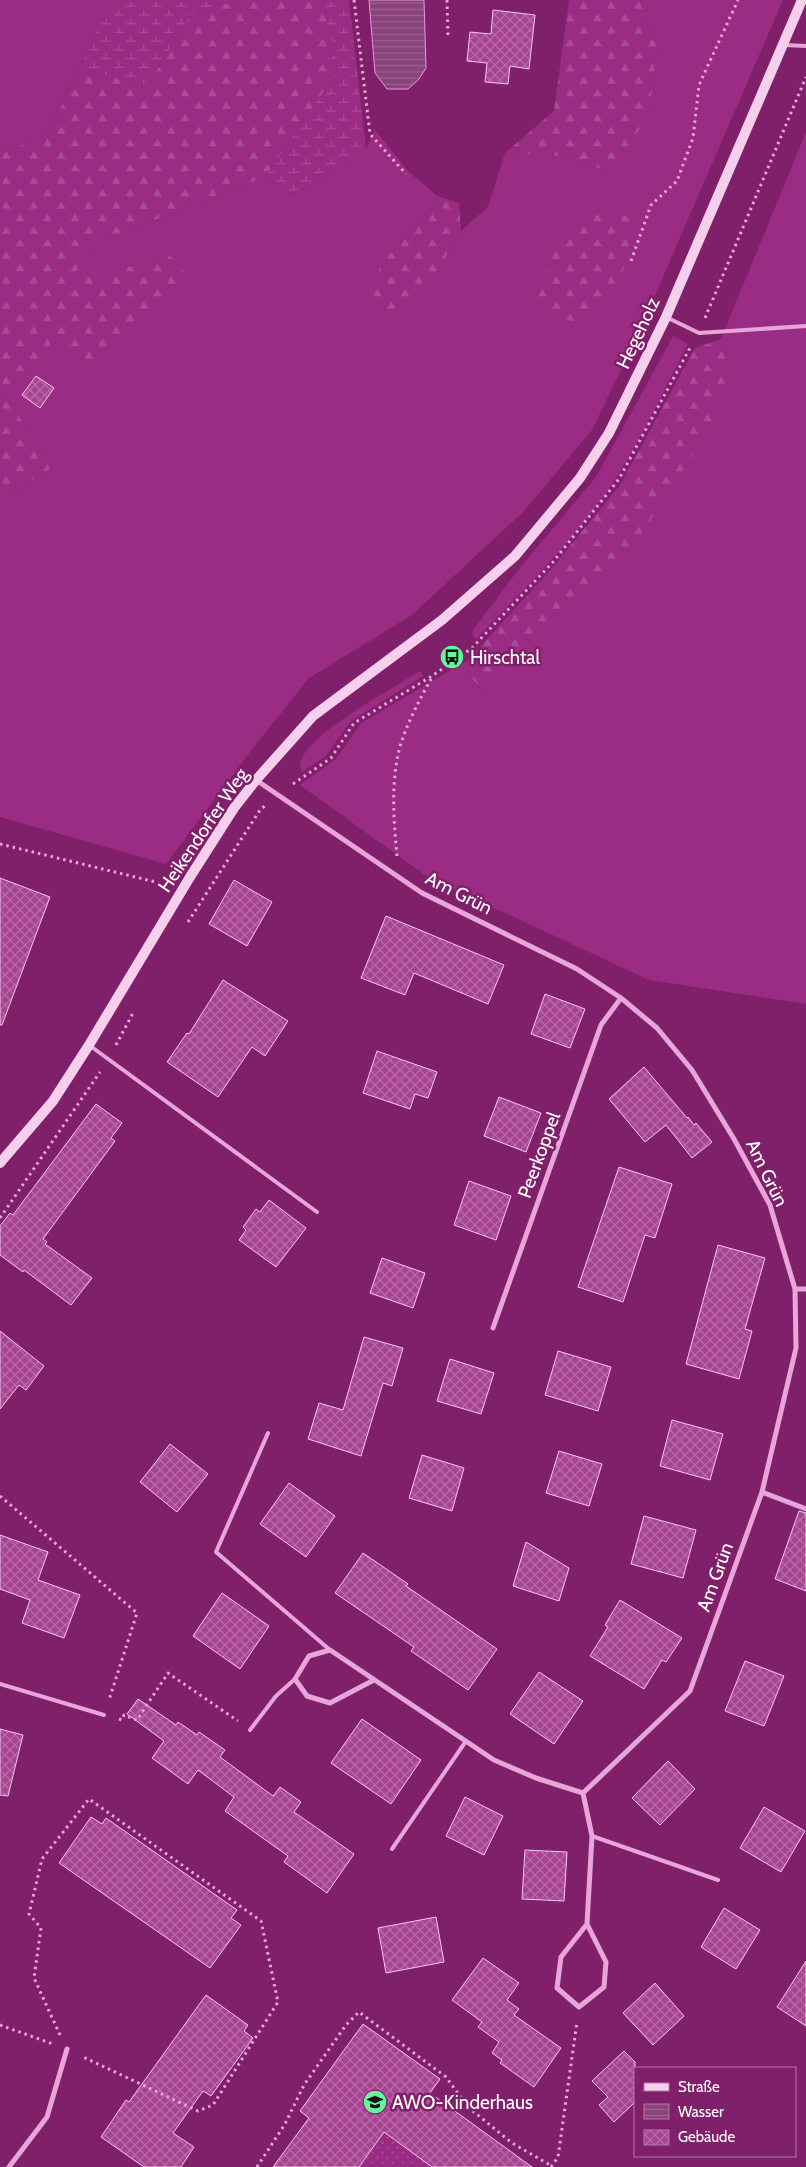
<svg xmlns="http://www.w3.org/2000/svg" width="806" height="2167" viewBox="0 0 806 2167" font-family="Cabin,sans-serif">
<defs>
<pattern id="forest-firs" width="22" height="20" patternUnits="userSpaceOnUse" patternTransform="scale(1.25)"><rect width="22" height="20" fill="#9a2d83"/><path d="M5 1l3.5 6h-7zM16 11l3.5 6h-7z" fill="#a94c96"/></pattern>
<pattern id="wetland-marsh" width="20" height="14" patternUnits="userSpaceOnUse" patternTransform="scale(1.25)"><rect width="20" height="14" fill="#9a2d83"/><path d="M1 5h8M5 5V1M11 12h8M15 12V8" fill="none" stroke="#a94c96"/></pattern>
<pattern id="park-dots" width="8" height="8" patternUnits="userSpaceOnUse" patternTransform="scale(1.25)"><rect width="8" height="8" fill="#9a2d83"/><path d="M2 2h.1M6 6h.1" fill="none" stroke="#a94c96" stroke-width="1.8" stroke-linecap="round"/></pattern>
<pattern id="water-rules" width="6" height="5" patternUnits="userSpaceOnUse" patternTransform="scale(1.25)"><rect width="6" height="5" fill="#8a447b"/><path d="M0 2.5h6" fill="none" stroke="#9c608f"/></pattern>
<pattern id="building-cross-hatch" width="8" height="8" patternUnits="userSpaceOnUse" patternTransform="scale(1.25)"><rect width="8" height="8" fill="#a74492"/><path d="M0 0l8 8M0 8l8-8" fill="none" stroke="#b969a8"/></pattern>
</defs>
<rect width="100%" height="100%" fill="#80206a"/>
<path fill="#9a2d83" d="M0,0h116l-17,26 -51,108 -35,15 -13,-1z
M640,0h143l-146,337 -45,93 -69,82 -111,103 -103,63 -56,70 -87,116 -166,-47v-315l52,-35 -45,-69 50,-63 39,30 74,-109 -103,28 28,-41 170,-66 27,17 45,-21 29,-24 9,-19 33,41 29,25 -15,25 -40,40 56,9 23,-39 27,-24 17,-54 57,3 49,16 38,-58 8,-67z
M806,132v872l-157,-24 -221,-103 -128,-92 36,-26 25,-36 107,-63 1,15 14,16 248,-327 -10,-25z
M673,336l15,8c-23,44 -44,89 -70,131 -39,61 -92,112 -142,164l-5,-6 47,-63 78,-93z
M420,671l3,5 -72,45 -26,36 -24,15c-1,-7 -1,-12 3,-18 20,-29 85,-63 116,-83z"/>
<path fill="url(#forest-firs)" d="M240,0h83l15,71 -73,106 -170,66 -27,40 102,-27 17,19 -91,91 -39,-30 -50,62 45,69 -52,35v-354l13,1 35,-15 31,-65 69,16 44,-73z
M569,0h71l17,47 -8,68 -38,57 -49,-16 -57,-3 49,-42z
M437,196l22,7 2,28 -23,39 -49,43 -20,-14 13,-38 40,-40z
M596,215l41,2 -15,57 -34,49 -23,-3 -28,-24 19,-57z
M721,339l10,24 -20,63 -81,126 -147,139 -14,-16 -1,-15 84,-92 68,-83 75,-137z"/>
<path fill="url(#wetland-marsh)" d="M116,0h124l-48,12 -44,73 -69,-16 20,-44z
M323,0h26l17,149 -29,24 -46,21 -26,-17 73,-106z"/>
<path fill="url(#park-dots)" d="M384,2132l48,35h-73z"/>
<path fill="url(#water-rules)" stroke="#e998d9" d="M369,0h55l2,68 -7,11 -11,10h-21l-12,-16z"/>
<path fill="url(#building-cross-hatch)" stroke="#f6c8ed" d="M493,10l42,5 -6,54 -19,-3 -2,18 -23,-2 2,-19 -20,-2 3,-29 21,2z
M36,376l18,12 -14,20 -18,-13z
M0,878l50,19 -48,128h-2z
M234,880l38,22 -25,44 -38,-22z
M386,916l118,49 -16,39 -74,-31 -9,22 -44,-17z
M223,980l65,41 -23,35 -13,-9 -34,50 -51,-35 20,-29 2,1z
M545,994l40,15 -15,39 -39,-14z
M377,1051l60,21 -9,26 -13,-4 -5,15 -47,-16z
M644,1067l43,51 1,-1 6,8 2,-2 16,19 -20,16 -26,-33 -21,17 -36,-43z
M499,1097l42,16 -15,39 -42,-16z
M96,1104l26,19 -11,15 4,3 -72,98 4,3 -2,2 47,34 -21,27 -47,-35 -1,2 -23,-17v-29l10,-13 3,2z
M619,1167l53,17 -17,54 -10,-3 -22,67 -45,-15z
M469,1181l42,15 -15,44 -42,-15z
M269,1200l37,28 -30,39 -37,-27 7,-10 -3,-3 13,-18 4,3z
M718,1245l47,13 -20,71 7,2 -13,48 -53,-15z
M382,1258l43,15 -12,35 -43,-15z
M0,1331l44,35 -18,24 -7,-5 -19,24z
M364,1337l39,11 -11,38 -9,-3 -22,73 -53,-17 11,-36 24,7z
M558,1351l53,16 -13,44 -53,-16z
M450,1359l44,14 -13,41 -44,-13z
M672,1420l51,14 -13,46 -50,-14z
M170,1444l38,30 -31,38 -37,-30z
M559,1451l43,13 -13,42 -43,-13z
M422,1455l42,13 -12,43 -43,-13z
M289,1483l46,33 -29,41 -46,-33z
M799,1511l7,2v78l-31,-12z
M644,1516l52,14 -13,48 -52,-14z
M0,1535l48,17 -10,28 42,15 -16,43 -42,-15 8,-23 -30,-11z
M526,1542l43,26 -10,33 -46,-15z
M363,1553l45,31 -2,2 91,63 -29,41 -57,-39 3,-4 -79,-54z
M222,1593l47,33 -29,43 -47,-33z
M620,1600l62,38 -16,24 -4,-2 -18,29 -54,-33 18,-29 -3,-2z
M745,1661l39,15 -20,50 -39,-15z
M539,1672l44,29 -29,43 -44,-30z
M138,1699l38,26 2,-3 19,13 2,-3 26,18 -5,7 53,39 7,-9 21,15 -7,10 60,42 -27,39 -43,-31 4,-6 -63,-45 9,-14 -36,-27 -10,14 -36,-26 12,-17 -37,-27z
M362,1719l59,41 -30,44 -60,-41z
M0,1729l23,6 -15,61 -8,-1z
M668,1761l27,28 -35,36 -28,-27z
M465,1797l38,19 -19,39 -38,-19z
M764,1807l41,24 -24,41 -41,-24z
M91,1817l11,7 4,-6 131,92 -6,8 10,7 -31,43 -151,-105z
M525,1850l42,2 -3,49 -42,-2z
M724,1908l36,22 -24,39 -35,-22z
M436,1917l8,45 -58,11 -8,-45z
M483,1958l36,25 -12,17 12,9 -5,6 47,33 -27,39 -34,-24 2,-3 -10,-7 7,-11 -21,-15 4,-5 -30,-22z
M806,1961v65l-29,-19z
M655,1983l29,33 -31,29 -30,-32z
M206,1995l42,30 -4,6 9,7 -42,58 -8,-5 -30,42 21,14 -13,20h-37l-43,-30 25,-37 3,2z
M363,2024l77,55 -10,14 102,74h-100l-48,-35 -25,35h-86l36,-49 -9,-7z
M624,2051l11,11v40l-21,20 -15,-17 9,-8 -16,-16z"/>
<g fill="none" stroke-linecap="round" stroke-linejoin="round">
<path stroke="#e8a5da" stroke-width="3" stroke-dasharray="2.5 4" stroke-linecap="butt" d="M354,0l16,134 36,40
M447,0l1,37
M631,261l20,-56 26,-24 16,-43 6,-53 39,-85
M705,318l101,-241
M293,784l38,-26 23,-35 78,-47 40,-28 81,-86 66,-83 72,-133
M0,844l164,40
M397,856c-3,-33 -6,-68 1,-101 5,-25 22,-56 34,-78
M188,922l72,-112 6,-5
M116,1045l17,-32
M0,1218l100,-146
M0,1496l137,117 -28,87
M119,1719l3,1 2,-5 13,5 31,-47 70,48
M0,2025l53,19
M60,2035l-26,-57 7,-50 -12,-14 13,-55 47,-60 172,122 17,81 -65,103 -15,6 -117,-55
M257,2167l28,-43 19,-39 42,-60 13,-13 87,65 22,30 44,36 40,23
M551,2167l7,-10 19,-135"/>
<path stroke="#e8a5da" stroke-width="4" d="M784,45l22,1
M668,318l31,15 107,-7
M89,1045l228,167
M268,1433l-52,119 114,98
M0,1684l104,31
M250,1730l26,-34 19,-17
M592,1836l126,44
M392,1849l74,-108"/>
<path stroke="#e8a5da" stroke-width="5" d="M256,780l166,113 155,76 44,29 36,30 35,42 42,69 36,66 25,84 1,59 -34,144 -72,199 -107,102 -47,-15 -42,-18 -164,-110 -21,6 -14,23 12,17 23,7 44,-23
M795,1289h11
M493,1328l108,-303 20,-27
M762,1492l44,17
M583,1793l9,43 -5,88 -26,33 -4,31 22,19 25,-20 2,-25 -19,-38
M9,2167l38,-50 20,-68"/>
<path stroke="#f6cfed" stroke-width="10" d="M0,1163l53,-62 36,-56 101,-168 44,-69 22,-28 57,-64 129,-96 73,-64 65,-78 29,-45 57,-116 136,-317"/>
</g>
<defs>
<g id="bus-disc" transform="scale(1.25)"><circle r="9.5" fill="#65f59a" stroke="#80206a"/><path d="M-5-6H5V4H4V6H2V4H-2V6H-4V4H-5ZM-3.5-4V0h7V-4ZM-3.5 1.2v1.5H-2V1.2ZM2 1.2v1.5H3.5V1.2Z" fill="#111"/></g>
<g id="school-disc" transform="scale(1.25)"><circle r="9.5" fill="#65f59a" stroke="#80206a"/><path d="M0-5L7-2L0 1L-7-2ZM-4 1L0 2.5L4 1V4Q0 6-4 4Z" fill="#111"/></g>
</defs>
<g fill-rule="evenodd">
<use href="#bus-disc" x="452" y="657"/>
<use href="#school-disc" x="375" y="2102"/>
</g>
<g text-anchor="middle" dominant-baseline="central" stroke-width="5" stroke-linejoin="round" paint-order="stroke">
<g font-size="19" fill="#fff" stroke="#80206a">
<text transform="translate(638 333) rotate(-65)">Hegeholz</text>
<text transform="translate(203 830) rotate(-56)">Heikendorfer Weg</text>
<text transform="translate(459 893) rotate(27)">Am Grün</text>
<text transform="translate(539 1155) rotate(-70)">Peerkoppel</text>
<text transform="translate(767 1173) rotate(64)">Am Grün</text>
<text transform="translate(715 1577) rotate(-70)">Am Grün</text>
</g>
<g font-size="19" fill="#fff" stroke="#80206a" text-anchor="start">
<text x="470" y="657">Hirschtal</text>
<text x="392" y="2102">AWO-Kinderhaus</text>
</g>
</g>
<rect x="634" y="2067" width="162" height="90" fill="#80206a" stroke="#b379a6"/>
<rect x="644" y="2083" width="25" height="8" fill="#f6cfed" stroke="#b379a6"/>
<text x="678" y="2092" font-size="15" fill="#ffffff">Straße</text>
<rect x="644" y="2104" width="25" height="15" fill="url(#water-rules)" stroke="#b379a6"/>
<text x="678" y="2117" font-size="15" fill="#ffffff">Wasser</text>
<rect x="644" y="2130" width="25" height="15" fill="url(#building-cross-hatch)" stroke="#b379a6"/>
<text x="678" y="2142" font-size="15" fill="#ffffff">Gebäude</text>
</svg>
